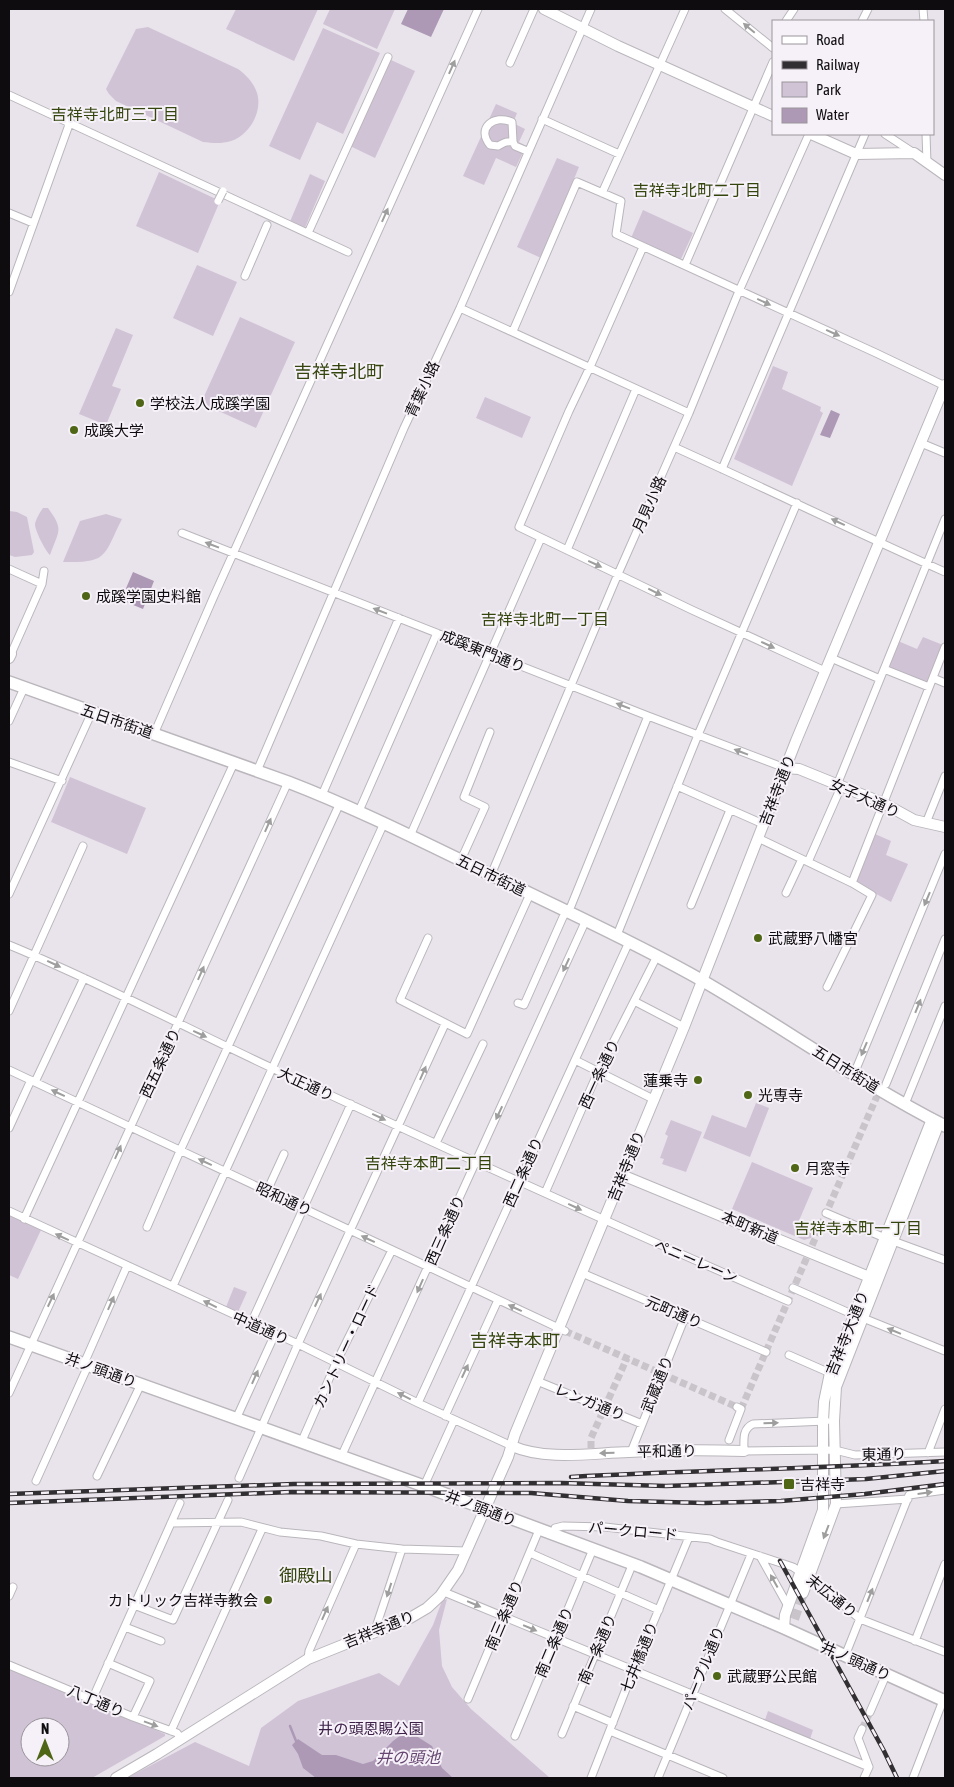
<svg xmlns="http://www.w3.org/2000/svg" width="954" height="1787" viewBox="0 0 954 1787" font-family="'Asap Condensed','Noto Sans JP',sans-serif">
<rect width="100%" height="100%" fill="#e9e4eb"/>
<path fill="#d0c3d5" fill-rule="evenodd" d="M236,9h82l-24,52 -68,-32z
M330,9h65l-18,40 -54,-25z
M148,27l90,42c8,6 16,14 19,24 6,19 -8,42 -26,48 -10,3 -18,2 -28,1l-87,-41 -7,-7 -3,-5 30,-60z
M323,28l57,25 -37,81 -26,-12 -17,38 -31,-14z
M391,60l24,11 -40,87 -25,-12z
M496,104l21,9 -4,10 12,6 -6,13 7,4 -10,21 -20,-9 -12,27 -21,-9z
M557,158l22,9 -38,91 -24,-11z
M159,172l61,29 -22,52 -62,-27z
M310,174l15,7 -21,49 -15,-6z
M643,210l50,23 -12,26 -50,-21z
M197,265l40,17 -24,54 -40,-18z
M240,317l55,25 -39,86 -55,-25z
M116,328l17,7 -21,51 9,3 -15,36 -27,-11z
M773,366l15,6 -6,17 39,18 -1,4 3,2 -31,73 -58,-27z
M485,397l46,20 -9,21 -46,-20z
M43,508h5c16,22 11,22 2,47 -5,-5 -15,-24 -15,-31 1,-5 5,-12 8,-16z
M9,511l8,1 10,5 7,35 -2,3 -17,2 -6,-2z
M106,514l16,5c-19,37 -13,44 -59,43l17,-41z
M923,637l20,8 -16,38 -37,-14 -2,-4 10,-24 19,8z
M70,777l76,31 -19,46 -76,-32z
M875,834l16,7 -5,14 22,9 -17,38 -35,-19z
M756,1103l13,5 -19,49 -47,-19 9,-23 34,13z
M671,1120l31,12 -16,40 -24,-8 2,-5 -4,-1 8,-22 -3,-2z
M752,1162l61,26 -15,35 16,7 -3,8 -7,2 -72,-31z
M9,1215l32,15 -23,49 -9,-4z
M234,1287l13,5 -9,20 -12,-5z
M447,1599l-8,31 3,36 10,21 19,22 79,69h-423l68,-36 54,24 12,-38 37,-27 81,-28 20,13 34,-61 9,-24z
M9,1667l156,67v2l-73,42h-83zM30,1727h30v30h-30z
M768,1711l45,19 -3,9 -45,-19z"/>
<path fill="#ad99b6" d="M408,9h36l-13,28 -30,-13z
M831,410l9,4 -10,24 -10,-3z
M133,572l21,9 -11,28 -22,-9z
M413,1734l19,12 10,22 11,10h-137l-13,-10 -5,-14 -6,-9 6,-6 24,16h14l27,9 10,-3 20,-20 8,-6z"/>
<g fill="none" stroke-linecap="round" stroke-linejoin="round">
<path stroke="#ad99b6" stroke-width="2.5" d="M290,1726l6,15"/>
<path stroke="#c8c4ca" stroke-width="7" stroke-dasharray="7 3.5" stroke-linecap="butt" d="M565,1331l172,76
M741,1409l136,-313
M591,1448v-10l36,-80
M862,1729l8,-17"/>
<path stroke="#c8c4ca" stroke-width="10" stroke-dasharray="10 5" stroke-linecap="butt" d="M794,1619l9,-26"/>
<g stroke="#bab6bc" stroke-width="9">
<path id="street" d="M725,9l48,39
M923,9l1,12
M786,21l8,-12
M862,21l6,-12
M510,63l24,-54
M9,95l339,157
M542,119l77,35
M885,134l29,19
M926,134l1,29
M513,142l-1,-20c-18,-8 -36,6 -22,23l8,1c6,-3 7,-5 15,-4l2,4 12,5
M602,193l83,-184
M9,213l24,10
M308,233l80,-176
M643,247l-53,120 -21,44 -50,116 173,83 133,61
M685,265l88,-203
M245,276l22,-51
M9,292l61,-170
M460,308l229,105
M513,331l64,-149 44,19 -5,33 260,119 69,33
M921,443l24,10
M674,447c91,41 181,85 271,125
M722,469l143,-335
M182,533l466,183 137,52
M567,550l69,-161
M9,569l33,15
M11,654l31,-70 2,-13
M831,658l49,21
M884,669l45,18
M933,678l12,5
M9,721l15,-33
M154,734l60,-138 264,-587
M9,762l53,19
M257,771l147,-343 56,-120 131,-299
M837,785l108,-266
M677,786l86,38
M322,795l77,-177
M359,811l78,-178
M926,823l19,-47
M410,836l131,-298
M758,838l94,45 20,12 -45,92
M461,860l24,-53 -21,-10 26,-65
M808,862l33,-75
M491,875l127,-301 71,-161 50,-122 70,-157
M852,883l93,-236
M786,893l16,-34
M9,894l83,-182
M691,905l39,-95
M617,935l81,-200 99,-232
M428,938l-28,62 67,34 63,-140
M9,945c90,37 177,83 265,124 170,79 342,157 514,232
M634,1001l50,26
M518,1003l6,2 39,-88 8,-11 77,-190
M9,1011l74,-165
M575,1060l78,39
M9,1070l556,261
M854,1074l91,-220
M35,1082l49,-104
M886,1084l59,-145
M905,1104l40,-98
M9,1128l22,-48
M436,1143l47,-99
M267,1191l17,-37
M545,1193l53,-121 59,-116
M9,1211l289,133 120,59 94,43
M826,1213l59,25
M24,1219l210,-456
M147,1227l33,-76 160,-348
M893,1241l52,19
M582,1273l184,79
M173,1286l211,-463
M793,1288l61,27
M863,1318l82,33
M251,1323l100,-219
M789,1355l41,18
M537,1381l105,43
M9,1393l279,-611
M418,1403l211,-461
M445,1416l53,-116
M236,1419l39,-85
M826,1421l-73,3c-11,5 -9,16 -9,27l91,-1 20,5 90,-3
M729,1440l12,-31 -4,-2
M301,1443l35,-80 56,-113
M631,1452l54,-135
M928,1453l17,-44
M341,1457l245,-537
M97,1476l44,-92
M239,1478l59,-134 147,-320
M36,1481l50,-111v-11l41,-93
M424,1486l30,-66
M836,1504l72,-5
M171,1523l70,-1 39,10 41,4 35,8 46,5 64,2
M553,1534l2,-6 8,-2 42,1 105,12 7,3 76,25 24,16 43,36 85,33
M530,1553l129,57
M760,1556l28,50
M444,1592l425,175
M9,1596l4,-9
M134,1605l39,15 55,-120
M125,1627l36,14
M378,1631l-1,-7 25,-75
M915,1641l30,-77
M845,1656l64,-161 36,-5
M308,1659l1,-8 47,-107
M108,1663l42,18 -17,36
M9,1665l124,52 44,16 4,6
M468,1699l71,-169
M92,1700l88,-197
M573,1706l40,17
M870,1712l16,-37
M862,1729l-4,9 11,29 -5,11
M171,1731l91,-202
M610,1731l113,47
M562,1734l71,-171
M515,1736l78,-187
M591,1778l42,-107 56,-134
M658,1778l92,-221
M913,1778l31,-80"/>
</g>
<g stroke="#bab6bc" stroke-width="12">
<path id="secondary" d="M544,9l74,37 155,70
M811,134l45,20 58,-1 31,22
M9,658l2,-4
M785,768l14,1 84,34 31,17 31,7
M622,1175l252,104
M512,1446c34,15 80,7 117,6 38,-2 76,-2 115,-1
M803,1593l33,-89 -2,-83 2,-34 103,-264
M784,1628l1,-13 38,-105v-89l1,-19 6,-29 21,-50 81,-204
M116,1778l41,-24 151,-95 102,-41 17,-10 13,-12 18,-26 50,-113 7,-23 169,-407 112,-286 149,-356"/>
</g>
<g stroke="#bab6bc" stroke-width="14">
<path id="primary" d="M9,682l279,100c83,32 162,74 243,112 58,28 116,55 172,87 81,47 158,102 242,145
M9,1337l415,149 217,81 143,61 161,73"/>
</g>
<use href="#street" stroke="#fff" stroke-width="7"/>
<use href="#secondary" stroke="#fff" stroke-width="10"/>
<use href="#primary" stroke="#fff" stroke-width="11"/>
<g stroke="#322f32" stroke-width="4.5">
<path id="rail" d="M571,1477c124,-7 249,-8 374,-16
M9,1494l285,-10 267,-1 105,3 200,-7 79,-8
M9,1503l282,-11 240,1 97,8 76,2 77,-2 84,-7 80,-10
M780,1561l104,190 13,27"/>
</g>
<use href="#rail" stroke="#f6f1f8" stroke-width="2.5" stroke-dasharray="8" stroke-linecap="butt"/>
<g stroke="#bab6bc" stroke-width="9" stroke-linecap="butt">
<path id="street-bridge" d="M218,201l5,-10"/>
</g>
<use href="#street-bridge" stroke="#fff" stroke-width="7"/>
</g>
<defs><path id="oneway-solid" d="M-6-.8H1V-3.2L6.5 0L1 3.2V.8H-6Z" transform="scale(1.25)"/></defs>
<g fill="#9f9e9f">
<use href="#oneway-solid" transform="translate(749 28) rotate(-140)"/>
<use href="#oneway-solid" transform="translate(452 67) rotate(-66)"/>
<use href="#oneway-solid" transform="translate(385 215) rotate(-66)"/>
<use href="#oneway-solid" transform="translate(764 302) rotate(25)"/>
<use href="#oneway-solid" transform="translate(833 333) rotate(24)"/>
<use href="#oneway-solid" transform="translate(838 522) rotate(-155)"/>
<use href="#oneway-solid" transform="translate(212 545) rotate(-159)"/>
<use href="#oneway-solid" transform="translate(595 564) rotate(25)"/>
<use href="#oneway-solid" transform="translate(655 592) rotate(26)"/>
<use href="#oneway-solid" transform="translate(380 611) rotate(-159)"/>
<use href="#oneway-solid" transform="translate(768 645) rotate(25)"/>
<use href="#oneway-solid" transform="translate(623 706) rotate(-159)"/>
<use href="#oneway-solid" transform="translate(741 752) rotate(-159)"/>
<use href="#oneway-solid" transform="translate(268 825) rotate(-66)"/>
<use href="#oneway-solid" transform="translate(927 899) rotate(113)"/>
<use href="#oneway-solid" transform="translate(54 964) rotate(25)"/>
<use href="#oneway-solid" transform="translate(566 965) rotate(115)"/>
<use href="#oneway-solid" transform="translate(201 973) rotate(-66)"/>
<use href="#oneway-solid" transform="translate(918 1006) rotate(-68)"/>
<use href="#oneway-solid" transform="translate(200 1034) rotate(25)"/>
<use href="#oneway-solid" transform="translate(864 1049) rotate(113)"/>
<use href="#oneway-solid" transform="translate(423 1073) rotate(-66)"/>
<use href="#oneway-solid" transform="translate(58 1093) rotate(-155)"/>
<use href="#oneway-solid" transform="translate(499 1113) rotate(115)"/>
<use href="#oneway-solid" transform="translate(379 1117) rotate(25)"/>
<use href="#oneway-solid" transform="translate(118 1152) rotate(-66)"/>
<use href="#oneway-solid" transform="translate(205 1162) rotate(-155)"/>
<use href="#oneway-solid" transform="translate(575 1207) rotate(25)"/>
<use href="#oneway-solid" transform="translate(62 1237) rotate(-155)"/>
<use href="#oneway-solid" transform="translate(368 1239) rotate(-155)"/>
<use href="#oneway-solid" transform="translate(420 1286) rotate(114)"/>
<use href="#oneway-solid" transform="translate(51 1300) rotate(-65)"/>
<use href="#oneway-solid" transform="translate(318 1300) rotate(-65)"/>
<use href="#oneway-solid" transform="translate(111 1303) rotate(-66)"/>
<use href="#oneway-solid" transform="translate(210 1304) rotate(-154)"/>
<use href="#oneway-solid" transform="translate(515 1308) rotate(-155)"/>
<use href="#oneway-solid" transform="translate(894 1331) rotate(-158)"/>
<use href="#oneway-solid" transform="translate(465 1371) rotate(-65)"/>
<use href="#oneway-solid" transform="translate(255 1377) rotate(-66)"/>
<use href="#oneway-solid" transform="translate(404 1396) rotate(-153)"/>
<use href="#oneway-solid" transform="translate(771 1423) rotate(-2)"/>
<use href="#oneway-solid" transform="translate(607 1453) rotate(178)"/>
<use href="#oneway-solid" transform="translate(925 1493) rotate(-8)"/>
<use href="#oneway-solid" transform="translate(826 1532) rotate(111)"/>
<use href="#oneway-solid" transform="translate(774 1581) rotate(-119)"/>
<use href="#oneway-solid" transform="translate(389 1590) rotate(108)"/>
<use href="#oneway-solid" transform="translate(870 1595) rotate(-68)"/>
<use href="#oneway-solid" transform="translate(474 1604) rotate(23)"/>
<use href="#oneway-solid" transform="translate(325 1613) rotate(-66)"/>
<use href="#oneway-solid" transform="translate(530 1628) rotate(23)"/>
<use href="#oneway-solid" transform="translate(151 1724) rotate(20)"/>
</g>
<g fill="#4e6615" stroke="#f6f1f8" stroke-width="2">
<circle cx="140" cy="403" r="5"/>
<circle cx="74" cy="430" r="5"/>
<circle cx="86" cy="596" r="5"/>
<circle cx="758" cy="938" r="5"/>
<circle cx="698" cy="1080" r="5"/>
<circle cx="748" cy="1095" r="5"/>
<circle cx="795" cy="1168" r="5"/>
<rect x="783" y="1478" width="12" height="12" rx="2.5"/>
<circle cx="268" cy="1600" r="5"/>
<circle cx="717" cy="1676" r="5"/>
</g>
<g text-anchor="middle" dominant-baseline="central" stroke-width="4" stroke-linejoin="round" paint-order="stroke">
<g font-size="15" fill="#0e0c0e" stroke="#f6f1f8">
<text transform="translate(422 389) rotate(-65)">青葉小路</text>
<text transform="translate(649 504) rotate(-66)">月見小路</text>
<text transform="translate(483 651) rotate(22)">成蹊東門通り</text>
<text transform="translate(117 721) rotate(19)">五日市街道</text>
<text transform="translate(777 790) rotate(-69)">吉祥寺通り</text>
<text transform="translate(865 798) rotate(24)">女子大通り</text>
<text transform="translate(491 875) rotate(26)">五日市街道</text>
<text transform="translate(160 1063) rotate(-65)">西五条通り</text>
<text transform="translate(846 1069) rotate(32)">五日市街道</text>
<text transform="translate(599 1074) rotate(-65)">西一条通り</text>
<text transform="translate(306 1084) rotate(25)">大正通り</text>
<text transform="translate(626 1166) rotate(-68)">吉祥寺通り</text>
<text transform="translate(523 1172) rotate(-66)">西二条通り</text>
<text transform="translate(284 1199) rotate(25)">昭和通り</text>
<text transform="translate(750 1227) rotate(23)">本町新道</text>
<text transform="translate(445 1230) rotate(-66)">西三条通り</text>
<text transform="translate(696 1261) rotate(23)">ペニーレーン</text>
<text transform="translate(674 1312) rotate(23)">元町通り</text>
<text transform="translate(261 1328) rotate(24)">中道通り</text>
<text transform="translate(847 1333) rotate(-68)">吉祥寺大通り</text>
<text transform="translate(346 1346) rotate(-65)">カントリー・ロード</text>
<text transform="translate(101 1370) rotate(20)">井ノ頭通り</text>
<text transform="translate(657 1384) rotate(-68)">武蔵通り</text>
<text transform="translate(590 1402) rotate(22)">レンガ通り</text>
<text transform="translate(667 1451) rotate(-1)">平和通り</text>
<text transform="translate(884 1454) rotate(-1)">東通り</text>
<text transform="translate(481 1508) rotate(21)">井ノ頭通り</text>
<text transform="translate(633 1531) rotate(5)">パークロード</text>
<text transform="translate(832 1596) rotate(39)">末広通り</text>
<text transform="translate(504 1615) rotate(-67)">南三条通り</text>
<text transform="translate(379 1629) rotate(-22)">吉祥寺通り</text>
<text transform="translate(554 1642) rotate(-67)">南二条通り</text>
<text transform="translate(597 1649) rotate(-67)">南一条通り</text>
<text transform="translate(639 1657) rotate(-68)">七井橋通り</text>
<text transform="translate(856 1661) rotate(24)">井ノ頭通り</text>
<text transform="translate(703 1668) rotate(-68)">パープル通り</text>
<text transform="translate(96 1701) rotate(23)">八丁通り</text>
</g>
<g font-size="15" fill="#0e0c0e" stroke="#f6f1f8" text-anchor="start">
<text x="150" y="403">学校法人成蹊学園</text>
<text x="84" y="430">成蹊大学</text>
<text x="96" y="596">成蹊学園史料館</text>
<text x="768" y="938">武蔵野八幡宮</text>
<text x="688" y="1080" text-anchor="end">蓮乗寺</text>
<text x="758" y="1095">光専寺</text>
<text x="805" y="1168">月窓寺</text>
<text x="800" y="1484">吉祥寺</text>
<text x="258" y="1600" text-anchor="end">カトリック吉祥寺教会</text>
<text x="727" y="1676">武蔵野公民館</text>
</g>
<g font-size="15" fill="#3d2048" stroke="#f6f1f8">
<text x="371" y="1728">井の頭恩賜公園</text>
</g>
<g font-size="16" fill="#34450e" stroke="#f6f1f8">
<text x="115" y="114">吉祥寺北町三丁目</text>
<text x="697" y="190">吉祥寺北町二丁目</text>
<text x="545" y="619">吉祥寺北町一丁目</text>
<text x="429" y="1163">吉祥寺本町二丁目</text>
<text x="858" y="1228">吉祥寺本町一丁目</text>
</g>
<g font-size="16" font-style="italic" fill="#664772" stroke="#f6f1f8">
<text x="408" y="1757">井の頭池</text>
</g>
<g font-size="18" fill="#34450e" stroke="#f6f1f8">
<text x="339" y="371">吉祥寺北町</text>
<text x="515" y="1340">吉祥寺本町</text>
<text x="306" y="1575">御殿山</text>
</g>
</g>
<rect width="954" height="1787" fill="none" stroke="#0e0c0e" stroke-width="20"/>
<rect x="772" y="20" width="162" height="115" fill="#f6f1f8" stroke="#99959a"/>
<rect x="782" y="36" width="25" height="8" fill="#ffffff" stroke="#99959a"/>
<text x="816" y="45" font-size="15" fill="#0e0c0e">Road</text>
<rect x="782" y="61" width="25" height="8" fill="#322f32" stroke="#99959a"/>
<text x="816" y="70" font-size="15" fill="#0e0c0e">Railway</text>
<rect x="782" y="82" width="25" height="15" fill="#d0c3d5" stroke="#99959a"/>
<text x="816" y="95" font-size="15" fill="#0e0c0e">Park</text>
<rect x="782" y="108" width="25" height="15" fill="#ad99b6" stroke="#99959a"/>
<text x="816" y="120" font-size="15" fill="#0e0c0e">Water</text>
<g transform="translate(45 1742)"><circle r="24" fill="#f6f1f8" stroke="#99959a"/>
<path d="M0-4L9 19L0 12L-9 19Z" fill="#4e6615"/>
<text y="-8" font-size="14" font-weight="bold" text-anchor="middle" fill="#0e0c0e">N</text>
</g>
</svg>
